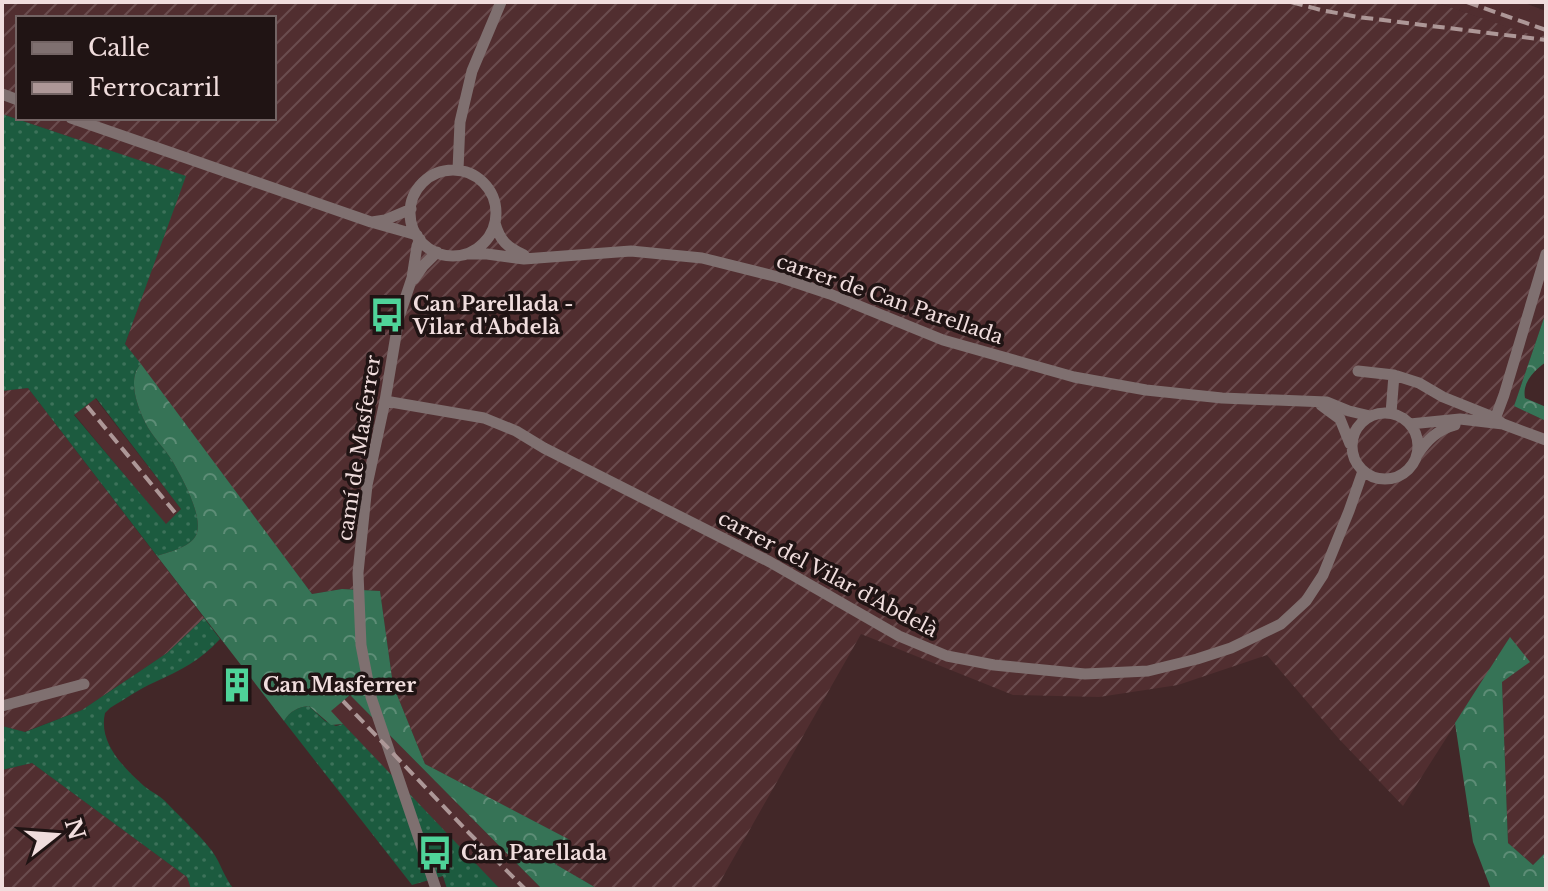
<svg xmlns="http://www.w3.org/2000/svg" width="1548" height="891" viewBox="0 0 1548 891" font-family="'Libre Baskerville',serif">
<defs>
<pattern id="industrial-furrows" width="10" height="10" patternUnits="userSpaceOnUse" patternTransform="scale(2)"><rect width="10" height="10" fill="#512e30"/><path d="M-1 1l2-2M0 10L10 0M9 11l2-2" fill="none" stroke="#6a4c4e"/></pattern>
<pattern id="grass-dots" width="8" height="8" patternUnits="userSpaceOnUse" patternTransform="scale(2)"><rect width="8" height="8" fill="#1c5b3f"/><path d="M2 2h.1M6 6h.1" fill="none" stroke="#3d725a" stroke-width="1.8" stroke-linecap="round"/></pattern>
<pattern id="forest-crowns" width="20" height="18" patternUnits="userSpaceOnUse" patternTransform="scale(2)"><rect width="20" height="18" fill="#367356"/><path d="M2 6a3 3 0 1 1 6 0M12 15a3 3 0 1 1 6 0" fill="none" stroke="#5d8d76"/></pattern>
</defs>
<rect width="100%" height="100%" fill="#422728"/>
<path fill="#512e30" d="M1435,2h87l24,9v30z
M95,398l86,111 -15,16 -92,-111z
M350,695l192,194h-42l-27,-26 -143,-152z"/>
<path fill="url(#industrial-furrows)" fill-rule="evenodd" d="M2,2h1433l90,31 21,3v276l-32,94 32,15v431l-13,13 -25,-22 -6,-161 8,-44 -107,168 -64,-67 -72,-84 -89,30 -79,12 -86,-2 -152,-61 -145,255h-118l-43,-25 14,-24 -144,-76 -32,-79 -13,-94 -38,-2 -30,5 -187,-250 60,-168 -183,-62zM18,18h256v100h-256z
M28,388l176,230 -37,35 -85,57 -58,22 -22,-6v-335z
M32,763l155,114 4,12h-189v-119z"/>
<path fill="url(#grass-dots)" fill-rule="evenodd" d="M2,114l184,62 -61,168 16,20c-14,14 -4,42 4,58 7,15 20,26 28,40 9,16 33,58 22,75 -7,11 -27,15 -38,19l-129,-168 -26,3zM96,398l85,111 -15,15 -92,-109z
M204,618l16,21c-19,21 -40,32 -65,43 -16,7 -30,17 -45,26l-5,5c-7,30 19,55 39,73 7,6 15,9 21,15 15,16 33,32 47,50 9,12 12,27 22,38h-43l-4,-12 -155,-114 -30,7v-44l23,6 57,-22 85,-57z
M309,706l16,15 11,5 7,-2 157,165h-53l-4,-13 -31,9 -128,-164c6,-10 14,-14 25,-15z"/>
<path fill="url(#forest-crowns)" d="M1546,312v50c-12,9 -24,20 -21,36l21,9v14l-32,-15z
M141,364l171,230 30,-5 38,2 13,94 32,79 145,76 -15,24 43,25h-56l-192,-194 -19,16 12,13 -12,1 -22,-19c-11,1 -19,5 -25,15l-127,-165c11,-4 31,-8 38,-19 11,-17 -13,-59 -22,-75 -8,-14 -21,-25 -28,-40 -8,-16 -18,-44 -4,-58z
M1510,637l20,25 -28,20 6,161 25,22 13,-13v37h-55l-18,-47 -18,-119z"/>
<g fill="none" stroke-linecap="round" stroke-linejoin="round">
<path stroke="#7f7070" stroke-width="11" d="M2,94l16,6
M71,118l300,104 46,13
M458,170l2,-48 12,-51 29,-69
M410 213a43 43 0 1 1 86 0a43 43 0 1 1-86 0Z
M372,222l13,-2 26,-11
M495,223c5,18 12,24 29,32
M420,239l-3,7 -5,32 -13,39 -14,84 -18,84 -9,88 3,72 10,52 65,192
M466,254h21l37,5 107,-8 71,7 80,20 48,16 113,46 131,37 72,13 76,8 105,4 22,9 21,5
M414,279l9,-13 14,-14
M1358,371l36,4 25,8 24,14 50,20 10,7
M385,401l99,17 32,13 28,17 226,114 129,74 48,20 47,9 91,9 63,-3 49,-12 34,-11 50,-24 25,-23 17,-26 26,-64 14,-40
M1321,405l19,14 10,25
M1391,413l3,-38
M1352 446a33 33 0 1 1 66 0a33 33 0 1 1-66 0Z
M1495,419l9,-24 42,-141
M1410,424l50,-5 43,5 43,16
M1417,455c10,-15 20,-25 38,-30
M2,706l82,-22"/>
<path stroke="#ad9797" stroke-width="4" stroke-dasharray="12 6" stroke-linecap="butt" d="M1291,2l30,8 37,7 188,23
M1467,2l79,28
M87,406l90,109
M343,701l126,132 56,56"/>
</g>
<defs>
<g id="bus-bare" transform="scale(2.76)"><path d="M-5-6H5V4H4V6H2V4H-2V6H-4V4H-5ZM-3.5-4V0h7V-4ZM-3.5 1.2v1.5H-2V1.2ZM2 1.2v1.5H3.5V1.2Z" fill="#4fd399" stroke="#201414" stroke-width="2.5" paint-order="stroke"/></g>
<g id="building-bare" transform="scale(2.76)"><path d="M-4-6H4V6H1V3H-1V6H-4ZM-2.5-4.3h1.7v1.8h-1.7ZM.8-4.3h1.7v1.8H.8ZM-2.5-1h1.7V.8h-1.7ZM.8-1h1.7V.8H.8Z" fill="#4fd399" stroke="#201414" stroke-width="2.5" paint-order="stroke"/></g>
</defs>
<g fill-rule="evenodd">
<use href="#bus-bare" x="387" y="315"/>
<use href="#building-bare" x="237" y="685"/>
<use href="#bus-bare" x="435" y="853"/>
</g>
<g text-anchor="middle" dominant-baseline="central" stroke-width="7" stroke-linejoin="round" paint-order="stroke">
<g font-size="20" fill="#f0dddd" stroke="#201414">
<text transform="translate(890 299) rotate(19)">carrer de Can Parellada</text>
<text transform="translate(359 448) rotate(-81)">camí de Masferrer</text>
<text transform="translate(828 574) rotate(28)">carrer del Vilar d'Abdelà</text>
</g>
<g font-size="20" font-weight="bold" fill="#f0dddd" stroke="#201414" text-anchor="start">
<text x="413" y="304">Can Parellada -<tspan x="413" dy="23">Vilar d'Abdelà</tspan></text>
<text x="263" y="685">Can Masferrer</text>
<text x="461" y="853">Can Parellada</text>
</g>
</g>
<rect width="1548" height="891" fill="none" stroke="#f0dddd" stroke-width="8"/>
<rect x="16" y="16" width="260" height="104" fill="#201414" stroke="#736464" stroke-width="2"/>
<rect x="32" y="42" width="40" height="12" fill="#7f7070" stroke="#736464" stroke-width="2"/>
<text x="88" y="56" font-size="24" fill="#f0dddd">Calle</text>
<rect x="32" y="82" width="40" height="12" fill="#ad9797" stroke="#736464" stroke-width="2"/>
<text x="88" y="96" font-size="24" fill="#f0dddd">Ferrocarril</text>
<g transform="translate(56 835) rotate(73)" stroke="#201414" stroke-width="6" paint-order="stroke">
<path d="M0-6L14 30L0 20L-14 30Z" fill="#f0dddd"/>
<text y="-12" font-size="22" font-weight="bold" text-anchor="middle" fill="#f0dddd">N</text>
</g>
</svg>
